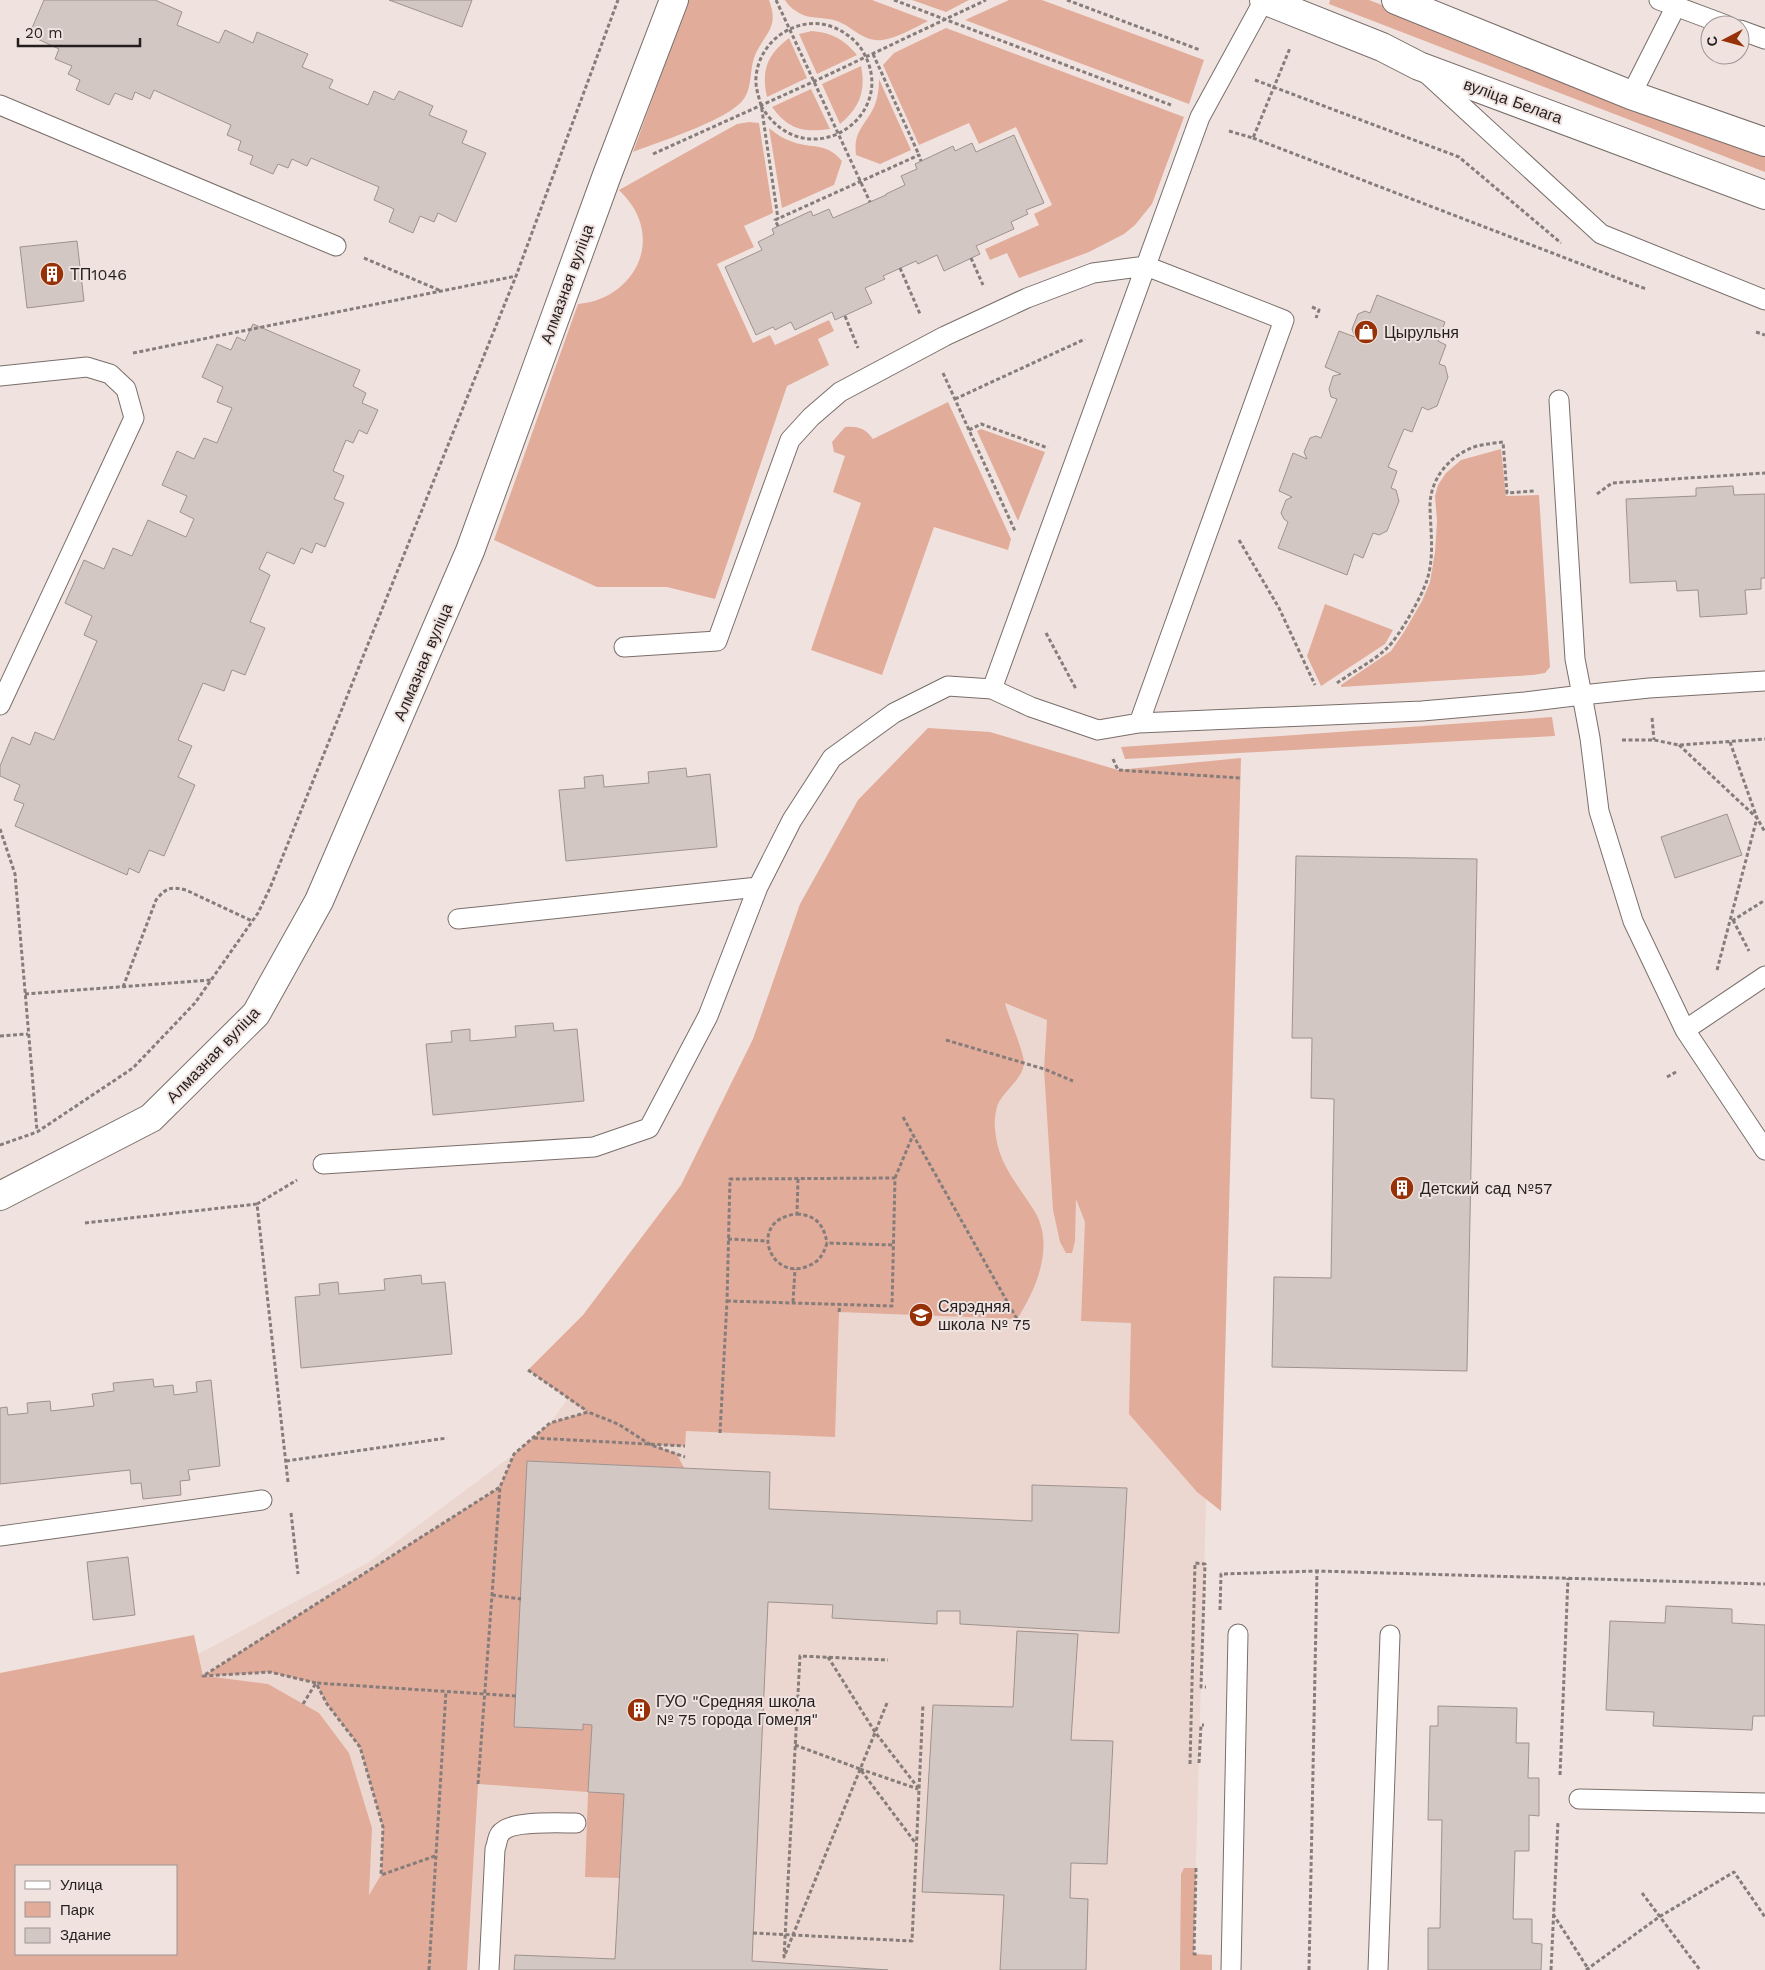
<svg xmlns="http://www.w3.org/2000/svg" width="1765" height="1970" viewBox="0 0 1765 1970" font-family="'Work Sans',sans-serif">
<rect width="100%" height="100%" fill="#f0e3df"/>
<path fill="#ecd7d0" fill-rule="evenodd" d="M1226,790l-33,1180h-1193v-273l189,-38 180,-97 145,-108 36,-31 159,-215zM16,1866h160v88h-160z"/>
<path fill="#e2ac9b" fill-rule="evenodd" d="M688,0h81c10,27 -2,31 -13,53 -7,14 -3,31 -11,44 -12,22 -87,45 -112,55z
M785,0h87l56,21c-14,7 -31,17 -46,19 -19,2 -29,-13 -45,-19 -11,-4 -24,-2 -34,-6 -8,-4 -14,-8 -18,-15z
M912,0h57l-23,12z
M1009,0h33l162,60 -15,44 -224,-84z
M1330,0h39l396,154v18l-436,-168z
M946,28l238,89 -32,87 -17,21 -11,9 -35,18 -70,26 -12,-25 -17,7 -5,-11 54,-24 -5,-11 18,-9 -36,-78 -37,17 -10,-21 -50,22 -36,-80 11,-12z
M812,31c20,2 32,8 45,24l-40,19 -18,-40z
M789,38l18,40 -40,19c-6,-27 0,-42 22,-59z
M861,66c5,24 -1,42 -21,58l-18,-40z
M879,79l32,71 -31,14 -24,-9c-3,-24 9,-29 18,-48 4,-9 5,-19 5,-28z
M811,89l19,40c-27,4 -42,0 -58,-22z
M749,122l10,1 14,90 -29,13 10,21 -37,17 36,79 17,-8 5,10 54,-25 5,11 -16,8 11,26 -42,21 -72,213 -48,-12h-70l-103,-47 84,-236c41,-3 75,-40 62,-82 -4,-13 -12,-23 -21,-32l118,-66z
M769,128c7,6 15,11 24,14 20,7 33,0 49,19l-8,24 -52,23z
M948,402l63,137 -3,11 -74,-23 -52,148 -71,-25 50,-147 -28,-11 12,-36 -11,-4 -2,-10 13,-15c13,-1 20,1 28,12z
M981,429l64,23 -27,69 -41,-90z
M1501,449l5,47 33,-1 11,172 -5,6 -12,2 -192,12v-2l50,-34 13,-19 18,-31 8,-19 5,-30 2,-31 -2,-25 3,-11 8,-12 15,-13z
M1325,604l68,26 -8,14 -64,42 -14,-30z
M1552,717l3,19 -430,23 -4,-12z
M928,728l62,4 128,38 123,-12 -20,753 -24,-19 -68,-78 2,-91 -50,-2 4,-99 -9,-23 -1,42 -3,12h-6l-6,-11 -7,-32 -9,-141 3,-49 -42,-17c3,13 20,51 19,61 -2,15 -18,25 -25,38 -3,5 -5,19 -4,26 2,36 23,56 40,84 20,34 1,78 -18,107l-178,-7 -4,125 -149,-6 -1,15 -32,-1 24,9 7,14 -157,-7 56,269v-6l9,1 -4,67 36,2 -5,84 -34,-1 3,-85 -110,-8 -11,186h-467v-297l194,-38 9,41 297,-189 14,-33 36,-31 37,-11 -59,-42 55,-55 98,-130 72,-146 47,-135 58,-104zM270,1672l46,11 11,21 33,43 23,80 -2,48 -12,20 3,-67 -23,-75 -30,-40 -51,-29 -62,-8zM16,1866h160v88h-160z
M1184,1868h12l-2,86 18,1v15h-32l1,-96z"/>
<path fill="#d3c7c3" stroke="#9e928f" d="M44,0h111l27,12 -5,13 42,18 6,-13 28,13 4,-11 51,22 -6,13 31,13 -4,8 39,17 6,-14 20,9 5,-9 34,15 -4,9 38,16 -5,12 24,10 -30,69 -18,-9 -4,9 -14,-6 -7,17 -24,-11 5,-13 -20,-9 5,-13 -68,-29 -4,8 -15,-7 -4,9 -10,-4 -5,10 -23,-10 3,-8 -15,-6 3,-9 -14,-6 4,-10 -77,-35 -4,9 -15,-7 -3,8 -17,-7 -6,12 -33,-15 4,-10 -12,-6 4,-8 -17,-7 4,-10 -30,-14z
M389,0h83l-10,27z
M1014,135l30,68 -18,7 2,4 -17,8 3,7 -38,17 4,8 -36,17 -7,-16 -19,9 -2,-3 -33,15 2,3 -20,9 7,15 -37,17 -3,-8 -37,18 -4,-8 -16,8 -2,-3 -17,8 -31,-68 37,-17 -4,-8 16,-8 -2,-5 39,-18 2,5 16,-7 4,9 53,-23v-1l19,-9 -4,-9 16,-7 -2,-5 38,-18 2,5 17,-8 4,9z
M77,241l7,60 -57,7 -7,-61z
M1377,295l68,27 -7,19 8,4 -7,19 6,2 3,11 -11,29 -9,4 -6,-3 -10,25 -8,-3 -16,38 9,4 -6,17 5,2 3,11 -12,30 -8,4 -6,-2 -10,25 -9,-4 -7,21 -69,-27 10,-26 -4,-3 -3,-6 5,-13 6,-3 -13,-6 14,-38 14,6 -3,-7 6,-14 6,-2 5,2 16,-39 -6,-2 -2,-8 4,-13 8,-2 -16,-7 14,-36 16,6 -3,-8 6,-15 7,-3 5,2z
M253,324l107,46 -7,16 13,7 -4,10 16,7 -11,24 -8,-4 -6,13 -7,-3 -13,31 11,5 -10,23 10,4 -19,44 -9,-4 -4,10 -11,-5 -7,16 -27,-12 -8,17 11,6 -20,47 15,6 -20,47 -13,-5 -8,21 -21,-8 -25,57 14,6 -14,31 17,8 -31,71 -15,-6 -10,23 -10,-5 -2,7 -112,-49 9,-22 -10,-4 6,-15 -20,-9v-10l12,-29 18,8 5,-13 19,8 43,-99 -13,-6 8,-19 -27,-13 19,-43 20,9 9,-21 19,8 16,-36 38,17 8,-18 -14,-7 7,-16 -25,-11 15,-34 17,8 10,-21 13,5 15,-35 -15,-6 6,-15 -21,-10 15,-33 14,6 6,-13 8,4z
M1733,486l1,9 31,-1v84h-4v11l-16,1 2,24 -47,3 -2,-27 -21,1 -1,-10 -46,2 -4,-84 70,-3v-8z
M686,768l1,9 23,-3 7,73 -151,14 -7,-71 26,-2 -1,-11 19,-2 1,12 45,-4 -1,-11z
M1727,814l15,41 -67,23 -14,-41z
M1296,856l181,3 -10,512 -195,-4 2,-90 57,1 3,-179 -23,-1 1,-60h-20z
M553,1023l1,8 23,-2 7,72 -151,14 -7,-71 26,-2 -1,-11 19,-2v12l46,-4 -1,-11z
M421,1275l1,9 23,-2 7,72 -151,14 -6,-71 25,-2 -1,-11 19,-2 1,12 46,-4 -1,-11z
M153,1379l1,8 19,-2 1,10 23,-3 -1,-10 15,-2 9,86 -32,4 2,10 -10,1 1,14 -38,4 -2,-16 -10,1 -1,-14 -130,14v-76l7,-1 1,8 20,-2 -1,-10 23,-2 1,10 43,-5 -2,-12 22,-3 -1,-8z
M527,1461l243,11 -1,37 263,12v-36l95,3 -8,145 -159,-9v-13h-23v13l-105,-6 1,-13 -65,-3 -16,359 136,9h-374l1,-15 100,4 9,-165 -36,-2 4,-67 -9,-1v6l-69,-3z
M128,1557l7,58 -42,5 -6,-58z
M1666,1606l66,3v14l33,2v91h-12l-1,14 -99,-4 1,-14 -48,-2 4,-89 55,2z
M1017,1631l61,3 -7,106 42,1 -6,123 -36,-1 -1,35 18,1 -2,71h-86l4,-75 -82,-3 11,-187 80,2z
M1438,1706l79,2 -1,35h13l-1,35h11v38l-10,-1v36h-14l-2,68h19v24l10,1 -1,26h-113v-42h12l2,-108h-14l2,-94h8z"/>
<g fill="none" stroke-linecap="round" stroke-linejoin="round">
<g stroke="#796e6a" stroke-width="21">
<path id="service" d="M1659,0l67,25
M1740,30l25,9
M1425,72l176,162 164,66
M1631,95l45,-89
M0,105l336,141
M0,376l87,-9 23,7 16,15 8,29 -134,287
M1559,400l16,259 7,36 67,-7 116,-7
M624,647l93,-6 73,-201 21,-23 29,-25 105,-56 82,-38 66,-25 53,-7 138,54 -145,403 -41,7 -67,-23 -39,-18 208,-572 64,-117
M1139,723l283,-12 103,-9 57,-7 8,43 9,73 34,110 52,109 80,120
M458,919l300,-32 34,-67 40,-62 62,-45 54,-27 44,3
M1685,1030l80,-54
M323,1164l271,-17 55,-19 59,-112 50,-129
M0,1536l262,-36
M1579,1799l186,4
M489,1970l6,-121c2,-4 2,-11 5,-15 9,-14 59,-11 76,-11
M1231,1970l7,-336
M1378,1970l12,-335"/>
</g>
<g stroke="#796e6a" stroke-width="30">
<path id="minor" d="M0,1196l151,-78 105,-104 63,-113 151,-350 137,-376 67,-175"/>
</g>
<g stroke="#796e6a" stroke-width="30">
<path id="tertiary" d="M1264,0l118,47 37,19 346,129
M1396,0l235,95 134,47"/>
</g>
<path stroke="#867d7b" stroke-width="3" stroke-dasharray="4 2.5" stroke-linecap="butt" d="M776,0l94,202
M894,0l277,105
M1067,0l133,50
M873,54l46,101
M1255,80l204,77 102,86
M761,106c45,74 142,10 101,-56 -8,-13 -24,-23 -40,-26 -32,-4 -63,19 -66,53 -1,12 4,22 6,33 5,37 11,73 16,109
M1229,131l24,7 37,-90
M1253,138l393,151
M653,154l162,-73 171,-81
M778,226l-3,-6 144,-65 2,6
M364,258l77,33
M971,258l12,27
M900,268l20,46
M1312,307l7,3 -3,8
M845,316l13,32
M1756,332l9,3
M133,353l383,-77
M943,373l72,158
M955,399l130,-60
M969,430l12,-6 67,24
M1597,494l15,-11 153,-10
M1239,540l40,68 36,77
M1046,633l30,56
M1337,683c15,-11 37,-22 50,-35 12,-11 35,-52 40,-68 8,-25 3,-51 3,-76 1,-27 21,-50 47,-58 9,-2 18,-3 26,-4l4,51 27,-2
M1652,718l2,22
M1622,740h32l25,5 86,-6
M1730,742l27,76 8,14
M1679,745l78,73 -40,152
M1113,759l5,11 122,8
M0,829l15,45 22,257
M1733,920l16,31
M1732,921l33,-21
M123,987l33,-87c10,-12 14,-14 30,-10l66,31
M25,994l186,-14
M0,1036l28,-2
M946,1040l98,29 29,12
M1667,1077l9,-5
M903,1117l114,202
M0,1145l37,-13 96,-64 62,-65 63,-90 12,-25 246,-612 102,-276
M895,1178l18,-43
M798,1179l-1,35c-51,5 -27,69 11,52 12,-5 15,-11 19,-23l66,2
M797,1214c19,1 27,11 30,29
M85,1223l172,-19
M728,1239l39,2
M793,1302l2,-33
M839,1312l1,-8
M528,1370l59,41
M720,1433l7,-132 3,-122 165,-1 -3,128 -165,-5
M534,1438l151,8
M286,1461l161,-23
M288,1482l-31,-278 40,-24
M291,1513l7,61
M492,1595l29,4
M1220,1610l1,-36 96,-3 448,13
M828,1657l47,75 44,57
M887,1703l-103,254 16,-301 88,4
M303,1704l13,-21 200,13
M795,1745l65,24 57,76
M1199,1763l2,-38h3
M1190,1764l5,-201 10,1 -4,123h5
M860,1769l58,20
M1560,1775l8,-197
M478,1784l22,-297 14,-33 36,-31 38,-11 30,12 33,21 34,12
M435,1856l-54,19 2,-48 -23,-80 -33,-43 -11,-21 -46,-11 -67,4 297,-189
M1196,1868l-2,86h5
M1642,1893l58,77
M1553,1914l36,56
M753,1933l159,8 11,-237
M429,1970l17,-279
M1309,1970l8,-399
M1551,1970l7,-149
M1586,1970l73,-53 75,-45 31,45"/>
<use href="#service" stroke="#fff" stroke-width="19"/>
<use href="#minor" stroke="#fff" stroke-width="28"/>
<use href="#tertiary" stroke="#fff" stroke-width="28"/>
</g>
<defs>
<g id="building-disc" transform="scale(1.25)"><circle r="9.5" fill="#973108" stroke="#f0e3df"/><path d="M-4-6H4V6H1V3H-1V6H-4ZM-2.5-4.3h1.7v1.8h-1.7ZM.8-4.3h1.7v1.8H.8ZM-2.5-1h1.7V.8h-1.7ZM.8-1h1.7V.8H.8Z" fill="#fff"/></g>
<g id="shop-disc" transform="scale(1.25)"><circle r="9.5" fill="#973108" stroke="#f0e3df"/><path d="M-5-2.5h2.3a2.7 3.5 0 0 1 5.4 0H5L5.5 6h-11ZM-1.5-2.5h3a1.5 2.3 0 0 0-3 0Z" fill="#fff"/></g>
<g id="school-disc" transform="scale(1.25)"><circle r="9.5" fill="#973108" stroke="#f0e3df"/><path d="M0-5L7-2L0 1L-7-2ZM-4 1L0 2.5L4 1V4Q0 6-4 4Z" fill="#fff"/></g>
</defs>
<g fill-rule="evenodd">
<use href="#building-disc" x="52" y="274"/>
<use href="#shop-disc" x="1366" y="332"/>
<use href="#building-disc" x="1402" y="1188"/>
<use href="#school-disc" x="921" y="1315"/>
<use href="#building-disc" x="639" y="1710"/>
</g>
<g text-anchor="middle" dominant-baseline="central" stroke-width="4" stroke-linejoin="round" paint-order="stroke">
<g font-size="16" fill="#241f1e" stroke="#f0e3df">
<text transform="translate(1513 101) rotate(20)">вуліца Белага</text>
<text transform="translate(567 284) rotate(-70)">Алмазная вуліца</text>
<text transform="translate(423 662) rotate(-67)">Алмазная вуліца</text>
<text transform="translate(213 1055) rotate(-46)">Алмазная вуліца</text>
</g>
<g font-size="16" fill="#241f1e" stroke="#f0e3df" text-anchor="start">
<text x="70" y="274">ТП1046</text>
<text x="1384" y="332">Цырульня</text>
<text x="1420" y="1188">Детский сад №57</text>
<text x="938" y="1306">Сярэдняя<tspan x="938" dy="18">школа № 75</tspan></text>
<text x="656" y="1701">ГУО "Средняя школа<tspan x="656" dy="18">№ 75 города Гомеля"</tspan></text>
</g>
</g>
<rect x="15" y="1865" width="162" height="90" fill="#f0e3df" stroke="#9e9592"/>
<rect x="25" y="1881" width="25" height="8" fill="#ffffff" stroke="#9e9592"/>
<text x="60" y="1890" font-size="15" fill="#241f1e">Улица</text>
<rect x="25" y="1902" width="25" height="15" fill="#e2ac9b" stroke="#9e9592"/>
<text x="60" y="1915" font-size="15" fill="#241f1e">Парк</text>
<rect x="25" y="1928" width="25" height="15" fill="#d3c7c3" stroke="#9e9592"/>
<text x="60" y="1940" font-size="15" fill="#241f1e">Здание</text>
<g transform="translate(1725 40) rotate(264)"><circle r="24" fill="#f0e3df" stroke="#9e9592"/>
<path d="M0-4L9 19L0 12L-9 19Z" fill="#973108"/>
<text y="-8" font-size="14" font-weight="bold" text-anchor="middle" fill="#241f1e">С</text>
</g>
<path d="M18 38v8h122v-8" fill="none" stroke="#241f1e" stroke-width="2.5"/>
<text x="25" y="38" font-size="15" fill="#241f1e" stroke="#f0e3df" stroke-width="4" paint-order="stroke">20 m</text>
</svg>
